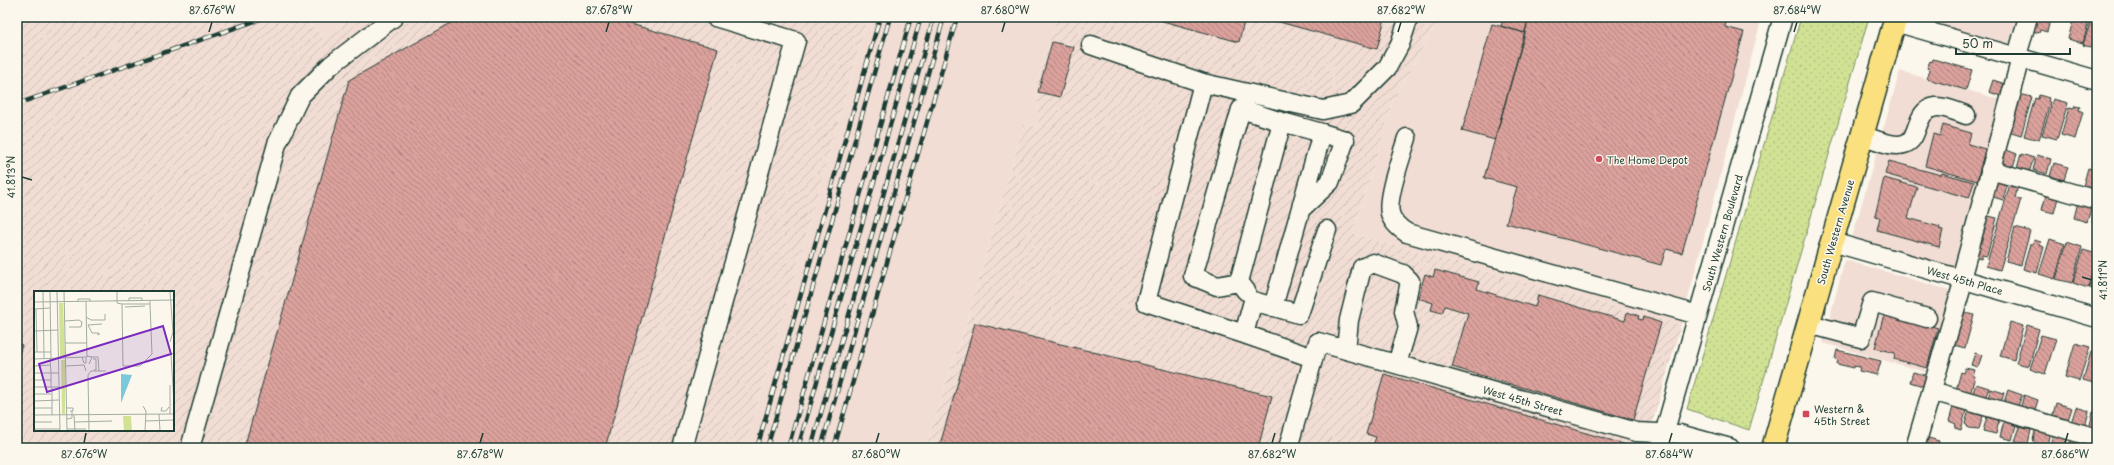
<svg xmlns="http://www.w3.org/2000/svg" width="2114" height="465" viewBox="0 0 2114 465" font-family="'Playpen Sans',sans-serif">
<defs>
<pattern id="industrial-furrows" width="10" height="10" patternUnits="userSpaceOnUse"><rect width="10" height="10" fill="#f1ddd4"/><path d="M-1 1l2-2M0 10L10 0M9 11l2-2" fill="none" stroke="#cebfb7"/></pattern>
<pattern id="grass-dots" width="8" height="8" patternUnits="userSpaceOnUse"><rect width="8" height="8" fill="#d1e295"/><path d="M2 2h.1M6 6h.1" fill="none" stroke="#b3c381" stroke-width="1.8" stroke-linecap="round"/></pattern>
<pattern id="building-back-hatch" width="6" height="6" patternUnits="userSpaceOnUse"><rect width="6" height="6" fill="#dba19c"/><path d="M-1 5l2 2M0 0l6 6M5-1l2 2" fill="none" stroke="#b18480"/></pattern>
</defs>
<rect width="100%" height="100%" fill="#fbf7ec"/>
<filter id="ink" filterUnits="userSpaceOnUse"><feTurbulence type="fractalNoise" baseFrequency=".025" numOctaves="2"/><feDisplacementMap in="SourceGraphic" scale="8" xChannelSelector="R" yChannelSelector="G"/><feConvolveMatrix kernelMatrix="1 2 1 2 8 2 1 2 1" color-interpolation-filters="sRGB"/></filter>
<g filter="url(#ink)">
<path fill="#f1ddd4" d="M304,17h46l-27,21z
M868,17h189l-21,69 3,41 -15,-3 -57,197 -42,127h-180z
M1439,17h323l-81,308 -328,-91 41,-135z
M1913,17h115l-9,32z
M1900,71l109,31 -46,168 -111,-32z
M1845,260l115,33 -24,82 -113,-32z"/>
<path fill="url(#industrial-furrows)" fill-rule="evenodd" d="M17,17h287l19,21 27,-21h518l-123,431h-728zM35,292h138v138h-138z
M1057,17h382l-45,82 -41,135 328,91 -36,123h-720l42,-127 57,-197 15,3 -3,-41z"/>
<path fill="url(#grass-dots)" stroke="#789064" d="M1801,17h68l-120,413 -62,-21z"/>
<path fill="url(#building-back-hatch)" stroke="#1f3d34" d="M462,17h144l112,32 -113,399h-361l105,-368z
M1148,17h97l-6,25z
M1261,17h138l-2,5 -12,-4 -8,31z
M1504,17h25l-4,16 -24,-7z
M1529,17h198l-2,10 19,5 -62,221 -16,-4 -5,16 -155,-42 11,-36 -33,-9z
M2034,17h17l-4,15 -7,-2 -1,3 -9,-3z
M2074,17h16l-7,26 -15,-4z
M2092,17h5v32l-14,-4z
M1492,24l33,9 -30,107 -33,-9z
M1052,42l22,5 -14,50 -22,-5z
M1933,59l39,11 -6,20 -39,-11 3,-10 -3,-1 3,-7 2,1z
M1993,80l12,4 -4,12 -12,-4z
M2019,94l13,3 -11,39 -13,-4z
M2039,95l10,3 -1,3 2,1 -11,38 -15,-4 11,-38 3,1z
M2053,99l15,4 -11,36 -15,-4z
M2075,106l5,1 -1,3 4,2 -8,27 -14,-4 8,-27 5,1z
M1943,125l28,8 -3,11 17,5 -8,32 -52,-15 8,-32 7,2z
M2004,149l13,5 -4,13 -13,-4z
M2021,154l13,4 -5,14 -12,-4z
M2037,155l14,4 -4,15 -14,-4z
M1889,161l52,14 1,-2 32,9 -5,16 -84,-24z
M2054,163l14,4 -4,13 -14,-4z
M2088,168l9,2v20l-14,-4z
M1884,178l33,9 -9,31 32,9 -1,2 4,1 -4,17 -62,-17 3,-13 -5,-1z
M1994,181l13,4 -4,15 -13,-4z
M2010,184l8,2 -3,12 6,1 -21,71 -14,-4z
M2046,195l12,3 -4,15 -12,-3z
M2078,202l14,4 -5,16 -13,-4z
M2096,208h1v16l-5,-2z
M1984,215l13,3 -10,38 -5,-1 -1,4 -8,-2z
M2015,227l15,4 -9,34 -15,-4z
M2050,239l15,5 -10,35 -16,-5z
M2034,240l7,2 -1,3 4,2 -7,26 -14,-4 7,-25h3z
M2067,242l15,5 -10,36 -16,-4z
M2083,250l14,4 -9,34 -15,-5z
M2097,264v26l-8,-2z
M1435,270l44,12 -2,7 58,18 3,-12 87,26 2,-9 12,4 -1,3 5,1 1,-3 17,6 -28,97 -181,-53 16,-54 -23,-7 -3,7 -11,-3 2,-7 -15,-5 7,-24 8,3z
M1960,311l14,4 -9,33 -15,-4z
M1889,314l49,14 -11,40 -33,-9 1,-6 -20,-5 8,-30z
M2010,322l13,4 -9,34 -14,-4z
M975,323l297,73 -14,52h-319z
M2027,325l12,4 -10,37 -13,-3z
M2041,335l15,4 -11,35 -15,-5z
M17,343l5,2 -5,16z
M2075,343l15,4 -11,34 -14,-4z
M1837,350l44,11 -4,14 -18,-4 1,-4 -6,-1v2l-17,-4 1,-4 -3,-1z
M2091,352l6,1v31l-14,-4z
M1975,353l7,2 -4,12 -7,-2z
M1965,368l10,2 -2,6h2l-5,19 -14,-5 5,-18 2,1z
M1913,372l16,4 -3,11 -16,-5z
M1384,374l243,71 -1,3h-254l4,-11 -10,-3z
M1976,384l13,4 -4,11 -13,-4z
M1991,389l13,4 -4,13 -13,-5z
M2008,390l14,5 -5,14 -14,-4z
M2024,395l14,5 -4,13 -14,-4z
M2056,403l16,5 -5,15 -15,-5z
M1953,407l13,4 -5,19 -6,-2 1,-4 -7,-3z
M2076,407l13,4 -4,16 -14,-4z
M1970,412l13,4 -4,13 -11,-1v-1l-3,-3 3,-11z
M2093,412l4,1v18l-8,-2z
M1987,417l12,3 -3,14 -13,-3z
M2004,421l12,4 -4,15 -12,-3z
M2020,427l11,3 -3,14 -13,-3z
M2040,430l10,3 -4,15 -10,-1v-3l-3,-4 2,-9z
M2053,435l14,4 -3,9h-15z
M1925,437l14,4 -2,7h-15z
M2071,439l14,3 -1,6h-15z"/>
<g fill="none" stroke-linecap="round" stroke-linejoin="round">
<g stroke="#1f3d34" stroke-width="21">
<path id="minor" d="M1895,22l202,58
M1091,45l112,38 120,27 28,-6 36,-36 13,-24 9,-27
M2017,56l11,-39
M1203,83l-57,219 98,32
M1862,135c12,4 30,13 42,9 17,-4 9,-34 32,-37 9,-1 21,5 30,8
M1407,138c-5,17 -21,59 -17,75 2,9 9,15 17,20l291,82
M1990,170l107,30
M1832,242l265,76
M1961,279l60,-221
M1239,282l-22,4 -24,-10 48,-167 41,13
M1246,291l-7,-9 43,-160 40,11
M1273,307l49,-174 23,7 -15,42 -29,27
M1809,324l52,14 11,-36 55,16
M1346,350l3,-30 13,-52 11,-5 30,11 7,7 -6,30 4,16 -11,37
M1313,358l-69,-24 9,-33 46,13 28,-84
M1932,391l165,47
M190,448l87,-304 23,-48 31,-31 63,-48
M682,448l114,-407 -81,-24
M1288,448l30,-106 318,90 43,2 51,14
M1660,448l123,-431
M1915,448l49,-169"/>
</g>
<g stroke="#1f3d34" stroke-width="25">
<path id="major" d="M1773,448l123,-431"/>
</g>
<use href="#minor" stroke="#fbf7ec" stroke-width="18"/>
<use href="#major" stroke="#fbe080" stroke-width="22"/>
<g stroke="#1f3d34" stroke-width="4.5">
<path id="rail" d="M17,104l249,-87
M757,448l123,-431
M767,448l123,-431
M788,448l123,-431
M798,448l123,-431
M811,448l123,-431
M821,448l123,-431
M834,448l123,-431"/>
</g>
<use href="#rail" stroke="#fbf7ec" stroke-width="3" stroke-dasharray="9" stroke-linecap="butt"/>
</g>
</g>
<path fill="none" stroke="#1f3d34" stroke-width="1.5" d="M209,32l3,-10M606,32l3,-10M1002,32l3,-10M1398,32l3,-10M1794,32l3,-10M22,177l10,3M2082,277l10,3M84,443l2,-10M480,443l3,-10M876,443l3,-10M1272,443l3,-10M1669,443l3,-10M2065,443l3,-10"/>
<g fill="#d1495b" stroke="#fbf7ec" stroke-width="1.5">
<circle cx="1599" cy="159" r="4"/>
<rect x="1802" y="410" width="8" height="8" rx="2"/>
</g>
<g text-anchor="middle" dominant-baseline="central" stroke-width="3" stroke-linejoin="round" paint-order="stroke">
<g font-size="10" fill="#1f3d34" stroke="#fbf7ec" text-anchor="start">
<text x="1607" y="159">The Home Depot</text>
<text x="1814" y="408">Western &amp;<tspan x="1814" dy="12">45th Street</tspan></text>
</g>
<g font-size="10" fill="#1f3d34" stroke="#fbf7ec">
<text transform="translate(1835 232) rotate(-74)">South Western Avenue</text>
<text transform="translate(1722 233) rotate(-74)">South Western Boulevard</text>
<text transform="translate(1965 280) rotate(16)">West 45th Place</text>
<text transform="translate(1523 400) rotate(16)">West 45th Street</text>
</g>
</g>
<g transform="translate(34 291)">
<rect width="140" height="140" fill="#fbf7ec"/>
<path d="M25,12h4l2,54h-5zM27,69h4v54h-3z" fill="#d1e295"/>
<path d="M89,125h8l1,15h-8z" fill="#d1e295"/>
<path d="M87,83l11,1 -11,28z" fill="#7bc7db"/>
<path fill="none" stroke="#a3ada2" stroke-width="1" d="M9,0l1,67M16,0l1,67M23,0l3,140M30,0l3,140M83,0v12l5,1M95,10v-3h13v3M116,10v3h-28l1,62h17l12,-12 -2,-50M0,11l140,-2M44,11v-3h12v2M91,16l20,-1M0,18l16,-1M2,18l1,43M52,26l5,3h14v-6M31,30l14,-1 3,2 -1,5h-12M54,34l4,8h7v2l-2,-1M54,34l14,-1M0,40l24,-1M136,51l3,-10 -3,-40M31,52h22M0,61h17M140,61l-3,3 3,48M53,65l5,1 -3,7M48,66l2,6h2v-5M58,66h6l1,14M16,67l1,15M0,68l53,-2 -1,-55M59,68h3v11h-2M0,75l17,-1M32,75l18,-1 2,6M0,82h25M17,82v14M0,89h17M136,94v29M0,96h25M18,96v28M0,103h17M0,110l25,-1M109,115l3,5 -1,20M128,116l-1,4h5l3,-4M0,117h18M32,117h7v3h-3M125,123l1,17M0,124l140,-1M40,124l1,16M33,128l5,-1v-7M111,130l29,-1M0,131h18M40,131l38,-1M0,138h26M33,138h19M55,140l-1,-56 3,-4h15M140,140v-23"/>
<path fill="#7b2cbf" fill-opacity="0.15" stroke="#7b2cbf" stroke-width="2" d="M129,35l8,28 -124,38 -8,-28z"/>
<rect width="140" height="140" fill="none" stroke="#1f3d34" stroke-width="2"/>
</g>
<rect width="2114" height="465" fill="none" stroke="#fbf7ec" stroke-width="44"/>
<path d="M1956 48v6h114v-6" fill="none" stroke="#1f3d34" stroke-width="2"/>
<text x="1962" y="48" font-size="12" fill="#1f3d34" stroke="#fbf7ec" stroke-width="3" paint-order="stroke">50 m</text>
<rect x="22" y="22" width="2070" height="421" fill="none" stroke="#1f3d34" stroke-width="1.5"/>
<g font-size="10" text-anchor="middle" fill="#1f3d34">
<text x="212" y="14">87.676°W</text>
<text x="609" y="14">87.678°W</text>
<text x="1005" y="14">87.680°W</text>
<text x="1401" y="14">87.682°W</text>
<text x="1797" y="14">87.684°W</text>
<text transform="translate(11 177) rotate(-90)" y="4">41.813°N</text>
<text transform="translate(2103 280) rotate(-90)" y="4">41.811°N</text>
<text x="84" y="458">87.676°W</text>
<text x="480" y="458">87.678°W</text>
<text x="876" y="458">87.680°W</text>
<text x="1272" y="458">87.682°W</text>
<text x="1669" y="458">87.684°W</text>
<text x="2065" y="458">87.686°W</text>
</g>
</svg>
